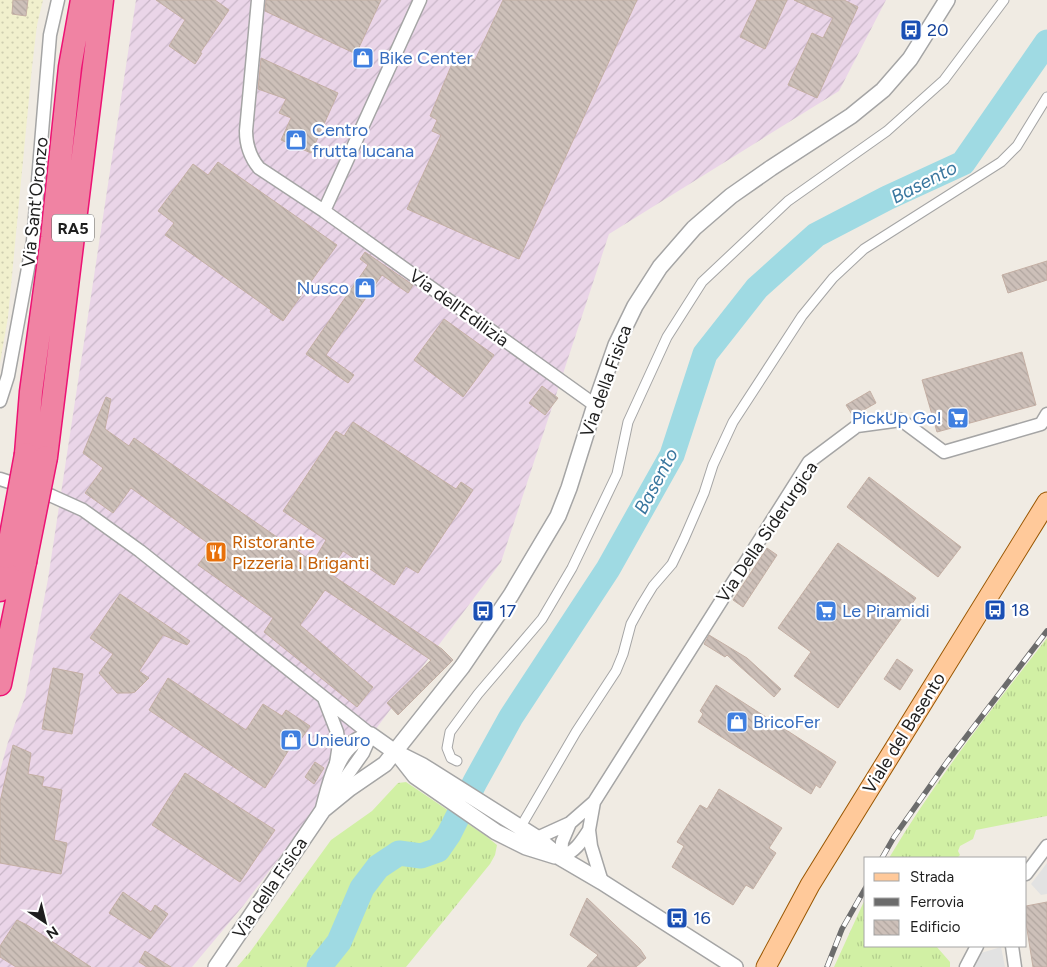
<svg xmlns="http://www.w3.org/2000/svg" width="1047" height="967" viewBox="0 0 1047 967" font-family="Figtree,sans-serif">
<defs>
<pattern id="industrial-furrows" width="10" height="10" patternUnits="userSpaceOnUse" patternTransform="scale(1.25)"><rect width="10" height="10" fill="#ead5e8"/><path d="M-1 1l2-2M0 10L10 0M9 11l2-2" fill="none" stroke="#c8b6c7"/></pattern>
<pattern id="farmland-dots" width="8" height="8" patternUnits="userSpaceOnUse" patternTransform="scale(1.25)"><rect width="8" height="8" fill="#f1f0cd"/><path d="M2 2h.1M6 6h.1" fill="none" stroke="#cecdb0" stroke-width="1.8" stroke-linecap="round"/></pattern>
<pattern id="grass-tufts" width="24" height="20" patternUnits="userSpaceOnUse" patternTransform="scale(1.25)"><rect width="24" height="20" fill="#d1f0a4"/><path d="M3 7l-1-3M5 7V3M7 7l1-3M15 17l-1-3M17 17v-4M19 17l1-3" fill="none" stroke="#b3cd8d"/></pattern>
<pattern id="building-back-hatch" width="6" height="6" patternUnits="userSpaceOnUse" patternTransform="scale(1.25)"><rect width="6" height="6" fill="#cdc0b9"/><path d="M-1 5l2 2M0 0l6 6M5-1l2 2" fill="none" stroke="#b0a59f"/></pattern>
</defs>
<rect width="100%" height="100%" fill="#f0ebe3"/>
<path fill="url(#industrial-furrows)" d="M136,0h750l-47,91 -230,143 -108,328 -258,344 -51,61h-192v-196l8,-29 17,-45 23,-118z"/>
<path fill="url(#farmland-dots)" d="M0,0h43l-6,25 -5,42 -24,250 -8,46z"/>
<path fill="url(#grass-tufts)" d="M1047,638v178l-71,14 -3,9 -13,7 -2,5 2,4 -3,3h-68c46,-78 103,-149 158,-220z
M406,782l80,54 11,9 -2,10 -5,9 -84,103h-169l13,-15 81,-112 41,-29 26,-28z
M866,897v49h70l14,16v5h-116z"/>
<path fill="#e2e2e2" d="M1047,863v31l-6,1 -10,-11z
M1001,947l4,20h-31l7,-14z"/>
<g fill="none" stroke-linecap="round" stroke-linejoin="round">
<path stroke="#9fdae3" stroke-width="25" d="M319,967l20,-25 23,-54 16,-21 21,-14 22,3 17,-6 11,-16 26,-52 36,-65 97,-148 64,-114 33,-101 52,-66 59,-53 71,-37 76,-35 84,-121"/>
</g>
<path fill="url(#building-back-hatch)" stroke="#c4afa4" d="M13,0h15l-2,16 -14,-2z
M156,0h59l14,10 -29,43h2l-7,11 -26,-18 16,-26z
M266,0h115l-25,54 -91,-43z
M503,0h134l-118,259 -112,-50 34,-74 -9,-4 5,-11 -7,-4 27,-64 18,8z
M757,0h30l-22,49 -25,-12z
M794,0h50l14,7 -41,91 -29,-13 24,-52 11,5 10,-20z
M261,58l77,35 -27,60 -30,-13 10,-22 -12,-5 7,-14 -28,-10z
M218,162l119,83 -54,76 -13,-9 1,-2 -106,-75 9,-12 -16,-12 35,-47 15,11z
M365,252l48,33 -5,8 -26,-18 -56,80 28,20 -6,8 -42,-29 62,-89 -8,-6z
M1047,261v19l-39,13 -6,-18z
M444,319l50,36 -31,42 -49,-37z
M1022,352l14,53 -99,27 -15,-52z
M542,386l16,12 -13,17 -16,-12z
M870,391l6,12 -23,13 -7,-11z
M106,397l5,2 -6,30 24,17 5,-8 179,124 13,-22 -43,-29 53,-80 8,5 9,-14 103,67 5,-7 12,8 -55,83 -12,-7 -12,19 -51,-34 -14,22 113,76 11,11 -55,55 -11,-12 44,-43 -106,-70 -25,35 73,62 -16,20 -93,-75 9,-14 -75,-53 14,-19 -81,-58 -18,25 -28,-20 18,-25 -20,-15z
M869,477l92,70 -23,30 -91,-70z
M838,543l78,55 -78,110 -44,-32 17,-24 -33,-24z
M767,548l10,7 -34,52 -10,-7z
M120,594l70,47 -3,4 -24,-10 -24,36 10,7 -14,14 -4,1h-14l-18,-20 14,-19 -23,-16z
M709,635l38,23 34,31 -7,8 -47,-42 -2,2 -21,-13z
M897,659l16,11 -13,20 -16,-11z
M53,668l30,6 -11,60 -30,-5z
M168,678l78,52 17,-26 19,12 4,-6 24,16 -17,25 -3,-3 -25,40 -116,-78z
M716,685l120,77 -16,26 -4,-3 -5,9 -113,-72 5,-8 -3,-3z
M13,745l18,8 -3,21 16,3 -2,9 20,4 -8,50 13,3 -6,31 -61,-11v-61z
M315,762l9,6 -10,16 -9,-7z
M185,773l90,57 -35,52 -88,-57z
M719,789l63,39 -13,20 7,5 -23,36 -7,-4 -13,20 -61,-38 12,-21 -7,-4 23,-37 7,4z
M123,892l28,20 4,-7 13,9 -18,25 -41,-26z
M587,898l53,51 6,9 -10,9h-49l11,-12 -28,-20z
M1047,902v65h-14l-7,-44v-17z
M17,920l10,5 64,42h-75l-16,-10v-11z
M145,951l26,16h-24l-8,-5z"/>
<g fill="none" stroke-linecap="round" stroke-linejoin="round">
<g stroke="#a5a5a5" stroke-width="11">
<path id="pedestrian" d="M457,761l-6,-3 -4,-10 3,-16 28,-38 64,-75 30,-51 45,-94 11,-52 39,-85 35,-55 86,-81 99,-70 57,-51 60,-80
M520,828l56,-96 40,-61 7,-17 8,-30 11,-20 11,-18 19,-22 12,-25 20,-46 9,-28 20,-43 69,-106 31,-38 31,-29 137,-87 16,-16 30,-49"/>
</g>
<g stroke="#a5a5a5" stroke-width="15">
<path id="minor" d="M258,0l-12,131c0,15 4,26 13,37l65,43 271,194
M324,211l96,-211
M0,401l8,-25 25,-135 17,-206 8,-35
M0,479l52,17 31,14 57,41 231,184 -8,18 -34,48
M324,698l13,34 2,12 -3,20
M594,802l-5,28 2,16 11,36
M537,838l33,-15 24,-21 215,-340 48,-36 44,-6 43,32 97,-28 6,-10
M561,858c15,-8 19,-14 28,-28
M561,858l1,-16 8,-19
M1026,874l21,-28
M1012,946l3,21
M966,967l11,-21"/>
</g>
<g stroke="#a5a5a5" stroke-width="18">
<path id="tertiary" d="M400,757l15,19 81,56 30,15 29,9
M323,810c8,-29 14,-68 48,-75l24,17 28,14 114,72 24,20 41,24 133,85
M216,967l107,-157 27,-22 35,-24 77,-97 49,-72 47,-79 11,-28 26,-83 21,-60 19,-39 25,-39 34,-39 37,-32 40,-28 80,-52 32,-26 27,-31 37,-59"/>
</g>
<g stroke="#995600" stroke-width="21">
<path id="primary" d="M766,967l44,-82 237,-383"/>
</g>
<g stroke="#ed1274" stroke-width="25">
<path id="motorway" d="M26,454l5,-62 21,-154 18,-171 12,-67
M46,457l56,-457
M0,590l7,-33
M0,684l25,-122"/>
</g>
<use href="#pedestrian" stroke="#fff" stroke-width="9"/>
<use href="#minor" stroke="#fff" stroke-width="12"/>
<use href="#tertiary" stroke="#fff" stroke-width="15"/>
<use href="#primary" stroke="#ffc99a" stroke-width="19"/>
<use href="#motorway" stroke="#f083a3" stroke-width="22"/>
<g stroke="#6c6c6c" stroke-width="5.5">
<path id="rail" d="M882,858l12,-21 53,-75 100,-131
M827,967l15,-38 24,-42"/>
</g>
<use href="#rail" stroke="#fff" stroke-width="4" stroke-dasharray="11" stroke-linecap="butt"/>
<g stroke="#ed1274" stroke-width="25" stroke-linecap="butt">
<path id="motorway-bridge" d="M7,557l19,-103
M25,562l21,-105"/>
</g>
<use href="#motorway-bridge" stroke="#f083a3" stroke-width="22"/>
</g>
<defs>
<g id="bus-square" transform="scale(1.125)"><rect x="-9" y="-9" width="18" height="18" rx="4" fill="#1a4fb4" stroke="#fff"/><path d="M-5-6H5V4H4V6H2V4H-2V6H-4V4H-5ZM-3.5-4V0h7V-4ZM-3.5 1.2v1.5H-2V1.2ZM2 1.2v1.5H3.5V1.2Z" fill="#fff"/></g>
<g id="shop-square" transform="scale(1.125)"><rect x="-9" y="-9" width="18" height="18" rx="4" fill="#3f7fe0" stroke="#fff"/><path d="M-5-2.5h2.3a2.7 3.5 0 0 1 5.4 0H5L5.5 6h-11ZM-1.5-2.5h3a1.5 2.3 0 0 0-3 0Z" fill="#fff"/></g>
<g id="supermarket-square" transform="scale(1.125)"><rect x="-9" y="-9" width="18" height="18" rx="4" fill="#3f7fe0" stroke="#fff"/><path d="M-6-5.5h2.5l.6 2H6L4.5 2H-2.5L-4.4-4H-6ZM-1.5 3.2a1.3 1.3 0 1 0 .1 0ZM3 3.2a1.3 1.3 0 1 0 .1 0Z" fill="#fff"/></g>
<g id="restaurant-square" transform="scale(1.125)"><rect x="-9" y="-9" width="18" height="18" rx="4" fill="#e8710a" stroke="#fff"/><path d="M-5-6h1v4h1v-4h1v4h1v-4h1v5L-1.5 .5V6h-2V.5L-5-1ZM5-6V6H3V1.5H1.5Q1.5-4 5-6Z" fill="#fff"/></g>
</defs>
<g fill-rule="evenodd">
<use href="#bus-square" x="911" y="30"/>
<use href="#shop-square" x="363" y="58"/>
<use href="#shop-square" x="296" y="140"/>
<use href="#shop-square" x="365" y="288"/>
<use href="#supermarket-square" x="958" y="418"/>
<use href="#restaurant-square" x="216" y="552"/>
<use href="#bus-square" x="995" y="610"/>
<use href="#bus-square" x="483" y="611"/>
<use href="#supermarket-square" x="826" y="611"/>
<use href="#shop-square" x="737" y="722"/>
<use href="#shop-square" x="291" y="740"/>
<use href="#bus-square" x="677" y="918"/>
</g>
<g text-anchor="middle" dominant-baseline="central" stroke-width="4.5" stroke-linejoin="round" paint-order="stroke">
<rect fill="#fff" stroke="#626262" stroke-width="1" x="52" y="214.5" width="42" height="27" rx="4"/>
<g font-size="16" font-weight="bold" fill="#1e1e1e">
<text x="73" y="228">RA5</text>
</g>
<g font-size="18" fill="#164399" stroke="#fff" text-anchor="start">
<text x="927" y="30">20</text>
<text x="1011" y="610">18</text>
<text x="499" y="611">17</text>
<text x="693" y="918">16</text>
</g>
<g font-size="18" fill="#366cbe" stroke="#fff" text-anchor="start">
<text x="379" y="58">Bike Center</text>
<text x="312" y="130">Centro<tspan x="312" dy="21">frutta lucana</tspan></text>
<text x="349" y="288" text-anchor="end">Nusco</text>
<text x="942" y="418" text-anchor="end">PickUp Go!</text>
<text x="842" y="611">Le Piramidi</text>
<text x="753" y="722">BricoFer</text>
<text x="307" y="740">Unieuro</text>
</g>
<g font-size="18" fill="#1e1e1e" stroke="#fff">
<text transform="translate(35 202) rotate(-84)">Via Sant'Oronzo</text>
<text transform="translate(459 308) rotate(36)">Via dell'Edilizia</text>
<text transform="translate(606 381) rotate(-70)">Via della Fisica</text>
<text transform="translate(767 532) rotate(-56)">Via Della Siderurgica</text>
<text transform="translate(904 733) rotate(-58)">Viale del Basento</text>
<text transform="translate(270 888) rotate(-56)">Via della Fisica</text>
</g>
<g font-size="18" fill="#c56008" stroke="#fff" text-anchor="start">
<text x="232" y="542">Ristorante<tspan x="232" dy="21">Pizzeria I Briganti</tspan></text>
</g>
<g font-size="19" font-style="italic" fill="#3a779f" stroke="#fff">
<text transform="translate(924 182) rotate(-27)">Basento</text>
<text transform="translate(656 481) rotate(-62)">Basento</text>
</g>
</g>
<rect x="864" y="857" width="162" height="90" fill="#ffffff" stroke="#a5a5a5"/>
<rect x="874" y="873" width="25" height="8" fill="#ffc99a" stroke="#a5a5a5"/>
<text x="910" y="882" font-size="15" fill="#1e1e1e">Strada</text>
<rect x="874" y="898" width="25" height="8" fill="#6c6c6c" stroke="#a5a5a5"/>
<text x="910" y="907" font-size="15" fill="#1e1e1e">Ferrovia</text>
<rect x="874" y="920" width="25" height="15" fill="url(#building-back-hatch)" stroke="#a5a5a5"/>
<text x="910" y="932" font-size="15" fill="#1e1e1e">Edificio</text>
<g transform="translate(45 922) rotate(145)" stroke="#ffffff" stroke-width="4" paint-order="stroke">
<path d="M0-4L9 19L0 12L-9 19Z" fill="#1e1e1e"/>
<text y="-8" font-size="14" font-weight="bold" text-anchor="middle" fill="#1e1e1e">N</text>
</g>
</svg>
